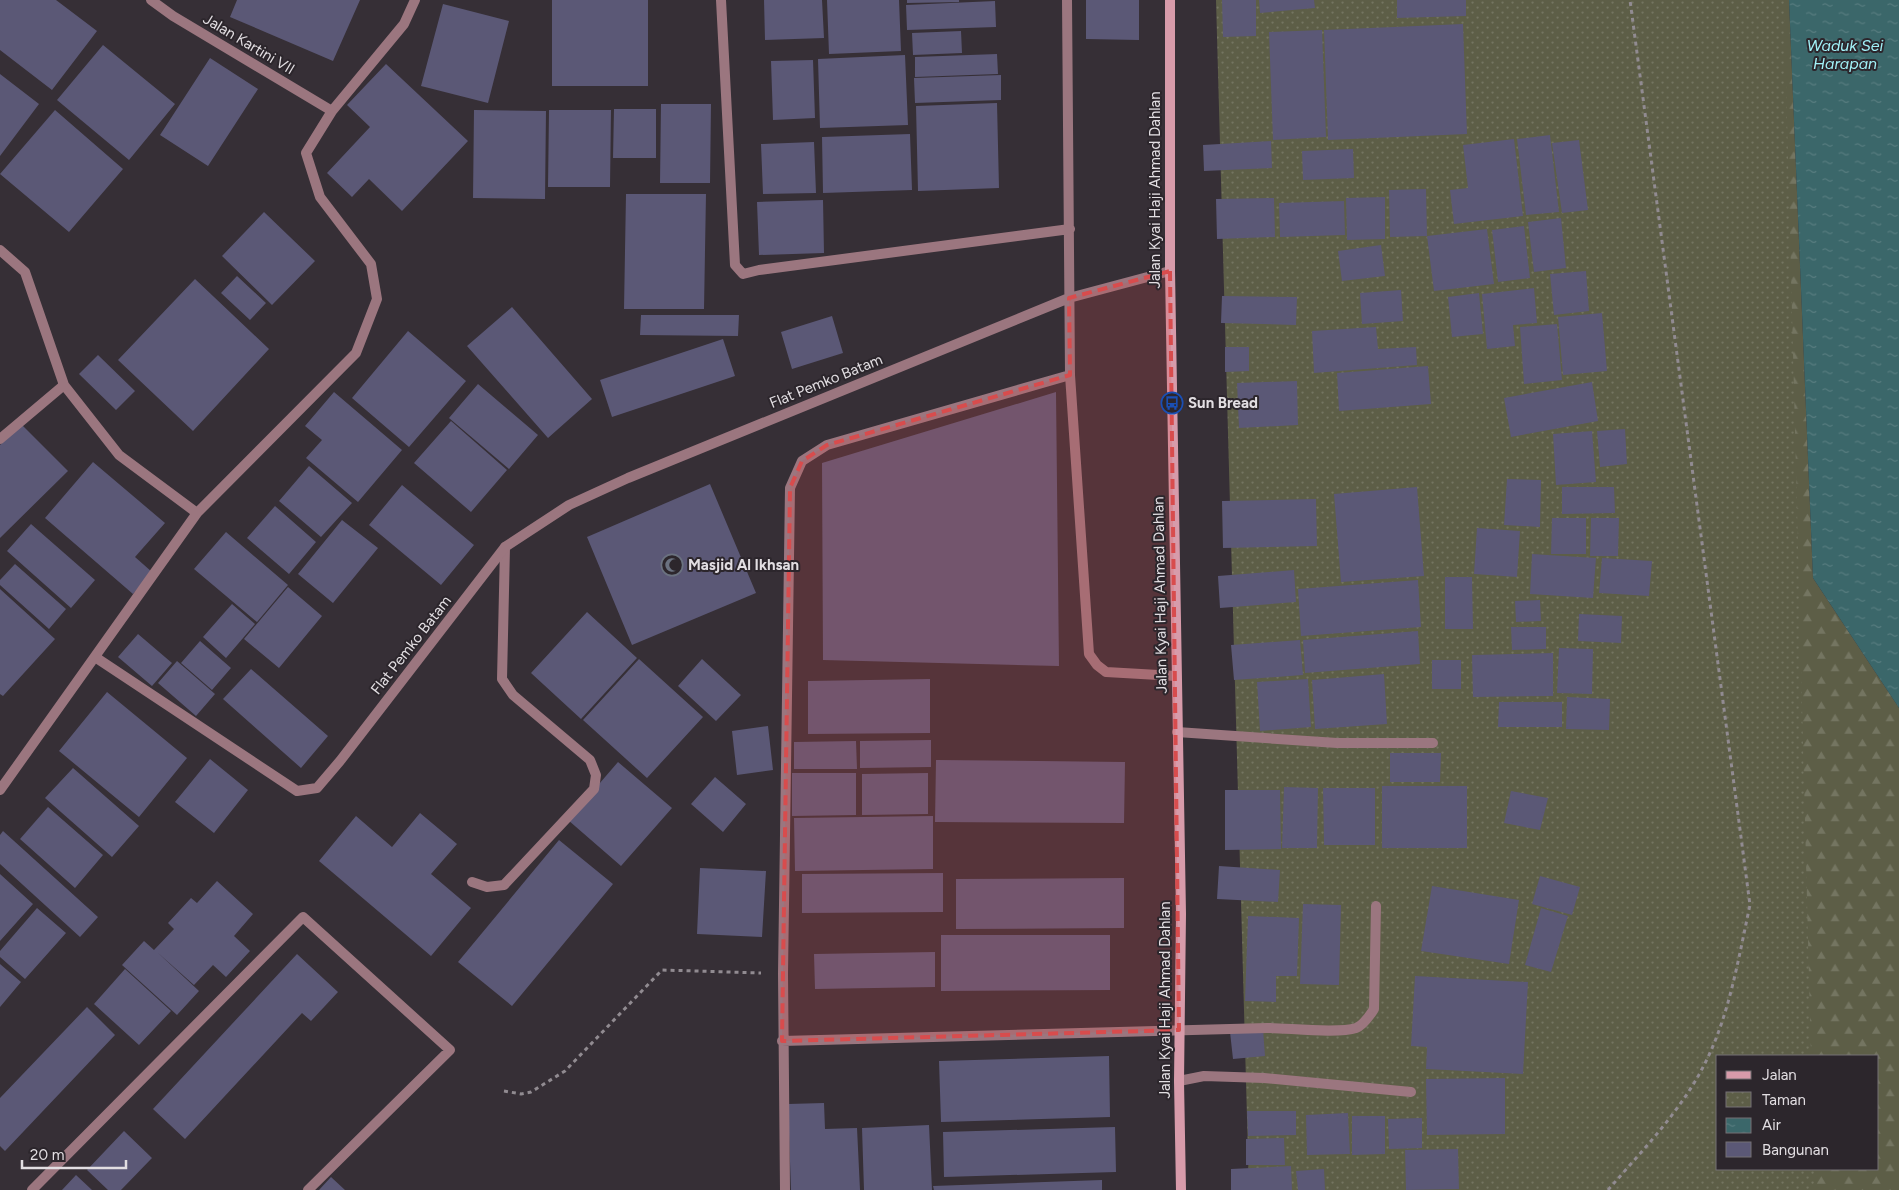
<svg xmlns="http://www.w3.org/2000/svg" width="1899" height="1190" viewBox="0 0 1899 1190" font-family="Figtree,sans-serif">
<defs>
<pattern id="forest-firs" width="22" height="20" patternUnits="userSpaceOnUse" patternTransform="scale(1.25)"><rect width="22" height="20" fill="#5d5e47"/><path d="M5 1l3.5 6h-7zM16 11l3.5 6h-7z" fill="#747561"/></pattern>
<pattern id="park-dots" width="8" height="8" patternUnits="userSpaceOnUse" patternTransform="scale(1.25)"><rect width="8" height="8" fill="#5d5e47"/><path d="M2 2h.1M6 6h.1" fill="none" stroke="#747561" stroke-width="1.8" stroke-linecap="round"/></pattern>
<pattern id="water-ripples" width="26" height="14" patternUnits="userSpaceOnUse" patternTransform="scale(1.25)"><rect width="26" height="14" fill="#3b676a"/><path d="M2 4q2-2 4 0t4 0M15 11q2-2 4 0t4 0" fill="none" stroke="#577c7f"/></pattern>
</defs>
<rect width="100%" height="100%" fill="#362f36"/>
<path fill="url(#forest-firs)" d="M1708,0h81l24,578 86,130v482h-192l11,-21h160v-113h-103z"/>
<path fill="url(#park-dots)" d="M1216,0h568l27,1056h-93v113h96l1,21h-566z"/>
<path fill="url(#water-ripples)" d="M1789,0h110v708l-86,-130z"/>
<path fill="#5b5876" d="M0,0h56l41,31 -45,59 -52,-40z
M237,0h123l-27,61 -103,-44z
M552,0h96v86h-96z
M764,0h58l2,38 -59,2z
M827,0h72l2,51 -72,3z
M907,0h52v2l-52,1z
M1086,0h53v40l-53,-1z
M1222,0h34v36l-33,1z
M1259,0h55l1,8 -55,5z
M1397,0h69v16l-69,2z
M995,1l1,26 -89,3 -1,-25z
M443,4l66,17 -21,82 -67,-17z
M1463,24l4,110 -139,6 -4,-110z
M1322,30l4,107 -53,3 -4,-108z
M961,31l1,22 -49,2 -1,-22z
M103,45l72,59 -46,56 -72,-60z
M997,54l1,20 -83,3v-20z
M905,55l3,70 -88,3 -2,-69z
M210,58l48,31 -50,77 -48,-31z
M813,60l2,58 -42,2 -2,-59z
M386,64l82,77 -66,70 -33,-32 -17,18 -25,-24 43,-46 -23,-22z
M0,74l39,30 -39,52z
M1001,75v25l-86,3 -1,-25z
M997,103l2,85 -81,3 -2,-85z
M661,104h50l-1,79h-50z
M614,109h42v49h-43z
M55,110l68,59 -54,63 -69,-58z
M474,110l72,1 -1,88 -72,-1z
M549,110h62l-1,77h-62z
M910,134l2,56 -89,3 -1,-56z
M1550,135l9,77 -33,3 -9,-76z
M1514,139l9,77 -69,8 -4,-34 18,-2 -5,-43z
M1579,140l9,70 -26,3 -10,-70z
M1271,141l1,27 -68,3 -1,-26z
M814,142l2,51 -53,1 -2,-50z
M1353,149l1,29 -51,2 -1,-29z
M1426,189l1,47 -37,1 -1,-47z
M626,194h80l-2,115h-80z
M1385,197v42l-38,1 -1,-42z
M1274,198l1,39 -58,2 -1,-40z
M823,200l1,53 -65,2 -2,-53z
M1344,201l1,34 -65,2 -1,-34z
M264,212l51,49 -43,44 -50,-49z
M1561,218l5,50 -32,4 -6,-50z
M1524,226l6,52 -32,4 -6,-52z
M1487,229l7,55 -60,7 -7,-55z
M1381,245l4,31 -43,5 -4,-30z
M1586,271l3,40 -35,4 -4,-41z
M237,276l29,27 -16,17 -29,-27z
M195,279l74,70 -76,82 -75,-71z
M1534,288l3,35 -24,2 2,21 -28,3 -5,-55z
M1401,290l2,31 -41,3 -2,-31z
M1479,293l4,41 -31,3 -4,-40z
M1222,296l75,1 -1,28 -75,-2z
M512,307l80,92 -44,39 -81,-92z
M1602,313l5,58 -44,4 -5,-58z
M641,315h98l-1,21 -98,-1z
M832,316l11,37 -51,16 -11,-37z
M1557,324l5,56 -38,4 -4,-57z
M1376,327l2,22 38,-2 1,18 -103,8 -2,-42z
M408,331l58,50 -57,66 -57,-49z
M723,339l12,37 -123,41 -12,-37z
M1225,347h24v24l-24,1z
M98,355l37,36 -19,19 -37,-36z
M1428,366l3,38 -92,7 -2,-38z
M1297,381l1,44 -59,3 -2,-45z
M1592,382l6,39 -87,16 -7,-39z
M478,384l60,51 -29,34 -60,-51z
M334,392l68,58 -44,52 -52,-44 16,-18 -17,-14z
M1056,392l3,274 -236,-6 -1,-197z
M451,421l56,49 -36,42 -57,-49z
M21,424l47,47 -68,67v-93z
M1625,429l2,35 -27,3 -3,-36z
M1592,431l4,51 -40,3 -3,-51z
M93,462l72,61 -30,34 17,15 -19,22 -88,-76z
M309,466l43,37 -31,34 -42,-36z
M1507,479l34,1 -1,47 -36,-2z
M710,484l46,109 -124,52 -45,-108z
M402,485l72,60 -33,40 -72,-60z
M1417,487l7,89 -83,6 -7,-88z
M1562,487h52l1,26 -53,1z
M1316,499l1,47 -94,2 -1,-47z
M275,506l41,36 -27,32 -42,-36z
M1552,518h34v36h-35z
M1591,518h28l-1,38h-28z
M342,520l36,28 -45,55 -35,-29z
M31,524l64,56 -24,28 -64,-57z
M1477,528l43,3 -3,46 -43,-3z
M226,532l62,53 -31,37 -63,-53z
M1532,554l64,4 -3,40 -63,-4z
M1602,558l50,3 -3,35 -50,-3z
M15,564l51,45 -17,20 -49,-44v-5z
M1294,570l2,32 -76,6 -2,-32z
M1445,577h27l1,52h-28z
M1418,580l3,47 -120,9 -3,-47z
M288,587l34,29 -43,52 -35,-29z
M0,589l55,50 -52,57 -3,-2z
M1540,600l1,21 -25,1 -1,-21z
M232,604l23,20 -29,34 -23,-21z
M587,612l50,46 -56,61 -50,-46z
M1579,614l43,2 -1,27 -43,-2z
M1511,627h35v22l-34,1z
M1418,631l2,33 -115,9 -2,-33z
M138,634l34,29 -20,23 -34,-29z
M1300,640l3,35 -69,5 -3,-35z
M200,641l31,27 -19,22 -31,-27z
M1559,648l34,1 -1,45 -35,-1z
M1553,653v43l-80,1 -1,-42z
M639,659l64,58 -56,61 -64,-58z
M702,659l39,36 -25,26 -38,-35z
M1432,660h29v29h-29z
M177,661l38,33 -19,22 -38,-33z
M251,669l77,67 -27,32 -78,-69z
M1384,674l3,50 -72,5 -3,-49z
M930,679v54l-122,1v-53z
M1308,679l3,48 -51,4 -3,-49z
M107,692l80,66 -48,59 -80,-66z
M1567,697l43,2 -1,31 -43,-1z
M1499,702h63v25h-64z
M768,726l5,44 -36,5 -5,-44z
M931,740v27l-71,1v-27z
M856,741l1,28h-63v-27z
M1390,753h51l-1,29h-50z
M210,759l38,31 -34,43 -39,-31z
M936,760l189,2 -1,61 -189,-1z
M618,762l54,46 -51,58 -53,-46z
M73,768l66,58 -27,31 -67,-59z
M792,773h64v42l-64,1z
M928,773v41l-66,1v-41z
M715,777l31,27 -23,28 -32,-28z
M1382,786h85v62h-85z
M1284,787l34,1 -1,60h-35z
M1323,788h52v57h-51z
M1225,790h55l1,59 -56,1z
M1511,791l37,7 -8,32 -36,-7z
M48,807l55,48 -28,33 -55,-49z
M420,813l37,31 -26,30 40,34 -40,48 -112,-95 37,-45 36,31z
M933,816v53l-138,2 -1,-53z
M3,831l95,86 -18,20 -80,-73v-29z
M559,840l54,44 -101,122 -54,-44z
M1219,866l61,4 -2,32 -61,-3z
M700,868l66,3 -4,66 -65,-3z
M943,873v39l-141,1v-39z
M0,874l33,30 -33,37z
M1540,876l40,11 -8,28 -40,-11z
M1124,878v50l-168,1v-50z
M217,881l36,33 -19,22 16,15 -24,26 -13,-12 -19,20 -37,-33 42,39 -22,24 -55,-50 22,-24 10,9 20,-21 -6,-6 23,-25 6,5z
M1432,886l87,14 -10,64 -88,-13z
M1303,904l38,1 -2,80 -39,-1z
M37,908l29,25 -41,46 -25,-22v-6z
M1541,908l27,8 -17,56 -26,-7z
M1248,916l51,2 -2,58h-21v26l-31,-1z
M941,935h169v55l-169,1z
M935,952v35l-120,2 -1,-35z
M297,954l41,38 -27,29 -9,-8 -117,126 -32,-30z
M0,964l21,18 -21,25z
M125,969l46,42 -32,34 -45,-41z
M1415,976l113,6 -5,92 -97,-5 1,-22 -16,-1z
M87,1007l28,28 -110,116 -5,-5v-48z
M1263,1029l2,27 -32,3 -3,-27z
M1109,1056l1,61 -169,5 -2,-61z
M1505,1078v56l-78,1 -1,-56z
M824,1103l1,26 32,-1 3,62h-69l-3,-86z
M1247,1111h49v24l-48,1z
M1348,1113l2,41 -43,1 -1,-40z
M1352,1116h33v38l-33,1z
M1422,1118v30l-33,1 -1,-30z
M929,1125l3,65h-68l-2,-62z
M1115,1127l1,45 -172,5 -1,-45z
M124,1131l28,27 -31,32h-13l-21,-20z
M1284,1138l1,27h-39v-26z
M1458,1149l1,40 -53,1 -1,-40z
M1291,1166l1,24h-61v-21z
M1324,1169l1,21h-27l-2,-19z
M76,1175l16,15h-30z
M331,1177l14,13h-26z
M1102,1180v10h-168l-1,-4z"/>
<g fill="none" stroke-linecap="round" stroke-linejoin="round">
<path stroke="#918b91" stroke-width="3" stroke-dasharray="4 4" stroke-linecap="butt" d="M504,1091l17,3 10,-2 34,-21 97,-101 99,3
M1608,1190c32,-37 71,-77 94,-121 27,-50 36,-109 48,-164l-120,-905"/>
<path stroke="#9b767f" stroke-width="10" d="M472,882l15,5 17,-2 90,-96 2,-14 -6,-15 -77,-65 -11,-16 3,-132"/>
<path stroke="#9b767f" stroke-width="10" d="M151,0l22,16 159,95
M721,0l14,265 8,9 16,-4 311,-41
M1067,0l3,375 19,279 8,11 9,7 70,4
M0,250l25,22 39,113 55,70 78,58
M0,439l64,-54
M95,657l202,134 20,-3 23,-27 165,-214 64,-42 59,-27 441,-180 101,-27
M1177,732l160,11h96
M0,790l197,-277 159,-160 21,-54 -6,-35 -51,-67 -14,-44 26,-42 72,-87 11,-24
M782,1041l485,-13c21,0 71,6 89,0 8,-3 14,-13 18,-19l2,-103
M1179,1081l25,-5 60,2 147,14
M32,1190l271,-273 147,133 -142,140
M785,1190l-2,-216 7,-486 12,-27 25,-16 243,-70"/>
<path stroke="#d79baa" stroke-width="10" d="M1170,0v271l11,643 -2,167 2,109"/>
</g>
<path fill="#d84c4d" fill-opacity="0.2" stroke="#d84c4d" stroke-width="4" stroke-dasharray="10 6" stroke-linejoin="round" d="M1170,271l9,759 -397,11 8,-553 12,-27 25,-16 243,-70 -1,-77z"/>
<defs>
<g id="bus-ring" transform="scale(1.125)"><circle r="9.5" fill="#2c262c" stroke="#1a4fb4" stroke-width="1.5"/><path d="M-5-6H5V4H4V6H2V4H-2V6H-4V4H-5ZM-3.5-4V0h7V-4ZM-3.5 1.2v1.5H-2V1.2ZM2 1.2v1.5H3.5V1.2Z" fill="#1a4fb4"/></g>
<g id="mosque-ring" transform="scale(1.125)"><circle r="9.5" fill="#2c262c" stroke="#6b7280" stroke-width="1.5"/><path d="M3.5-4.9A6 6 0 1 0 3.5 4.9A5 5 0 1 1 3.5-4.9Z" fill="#6b7280"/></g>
</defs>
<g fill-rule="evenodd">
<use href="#bus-ring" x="1172" y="403"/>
<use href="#mosque-ring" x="672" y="565"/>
</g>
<g text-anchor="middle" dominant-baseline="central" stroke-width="4" stroke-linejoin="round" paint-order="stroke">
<g font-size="15" fill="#e2dee2" stroke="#2c262c">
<text transform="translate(249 44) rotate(31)">Jalan Kartini VII</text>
<text transform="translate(1155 190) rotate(-90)">Jalan Kyai Haji Ahmad Dahlan</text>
<text transform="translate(826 381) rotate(-22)">Flat Pemko Batam</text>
<text transform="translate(1160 595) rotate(-91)">Jalan Kyai Haji Ahmad Dahlan</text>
<text transform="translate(411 645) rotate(-52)">Flat Pemko Batam</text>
<text transform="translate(1165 1000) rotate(-90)">Jalan Kyai Haji Ahmad Dahlan</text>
</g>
<g font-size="15" font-weight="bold" fill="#e2dee2" stroke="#2c262c" text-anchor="start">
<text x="1188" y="403">Sun Bread</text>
<text x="688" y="565">Masjid Al Ikhsan</text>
</g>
<g font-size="16" font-style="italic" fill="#a2f2f8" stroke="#2c262c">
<text x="1845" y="45">Waduk Sei<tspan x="1845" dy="18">Harapan</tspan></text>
</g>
</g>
<rect x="1716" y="1055" width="162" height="115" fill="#2c262c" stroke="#757075"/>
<rect x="1726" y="1071" width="25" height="8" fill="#d79baa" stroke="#757075"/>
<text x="1762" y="1080" font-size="15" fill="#e2dee2">Jalan</text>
<rect x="1726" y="1092" width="25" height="15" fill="url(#park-dots)" stroke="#757075"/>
<text x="1762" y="1105" font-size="15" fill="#e2dee2">Taman</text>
<rect x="1726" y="1118" width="25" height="15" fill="url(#water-ripples)" stroke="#757075"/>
<text x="1762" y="1130" font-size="15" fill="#e2dee2">Air</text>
<rect x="1726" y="1142" width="25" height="15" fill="#5b5876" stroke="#757075"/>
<text x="1762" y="1155" font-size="15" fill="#e2dee2">Bangunan</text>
<path d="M22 1160v8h104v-8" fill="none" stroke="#e2dee2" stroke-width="2.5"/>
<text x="30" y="1160" font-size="15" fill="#e2dee2" stroke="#2c262c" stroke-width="4" paint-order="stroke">20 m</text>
</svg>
